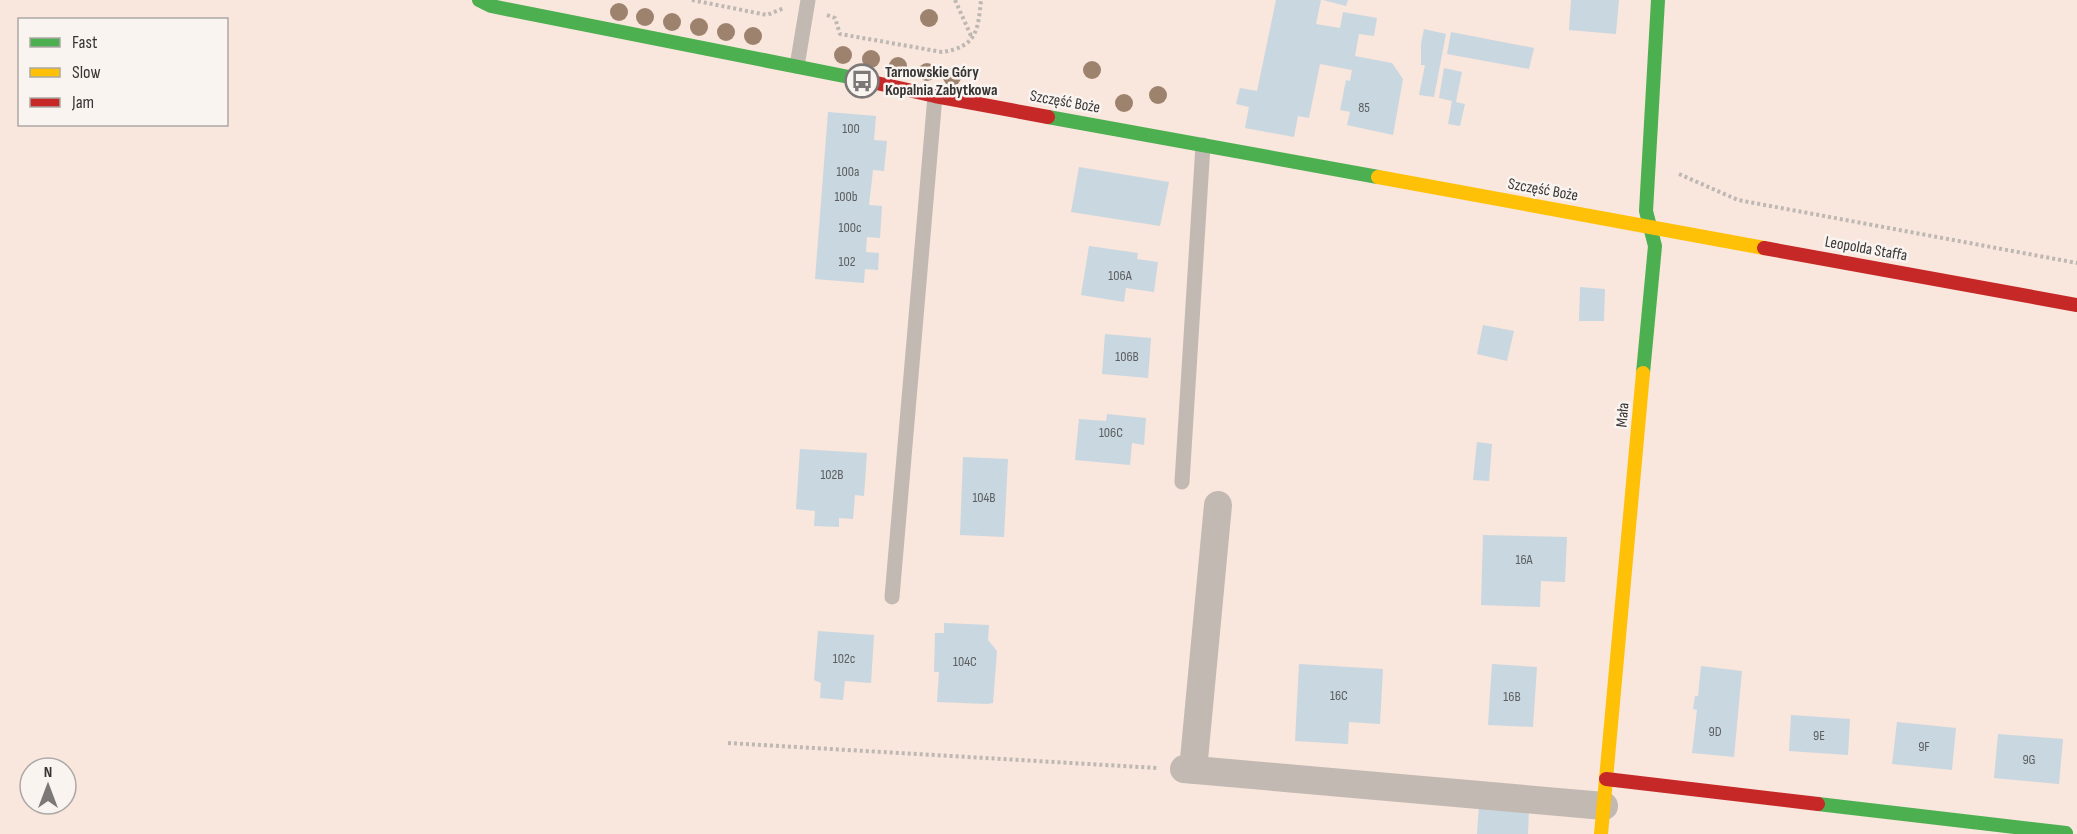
<svg xmlns="http://www.w3.org/2000/svg" width="2077" height="834" viewBox="0 0 2077 834" font-family="'Sofia Sans Condensed',sans-serif">
<rect width="100%" height="100%" fill="#f8f5f3"/>
<path fill="#f9e6dc" fill-rule="evenodd" d="M0,0h2077v834h-2077zM20,20h206v104h-206zM30,768h36v36h-36z"/>
<path fill="#c9d7e0" d="M1276,0h45l-5,24 24,4 3,-16 34,6 -3,18 -15,-2 -4,22 37,7 11,16 -10,56 -46,-10 3,-13 -10,-2 6,-30 4,1 2,-11 -32,-6 -11,54 -11,-2 -4,21 -49,-9 4,-21 -13,-3 4,-16 17,3z
M1323,0h25l-2,6z
M1571,0h48l-3,34 -47,-4z
M1424,29l22,5 -12,63 -15,-2 6,-30h-4v-21z
M1451,32l83,16 -5,21 -82,-15z
M1444,68l18,4 -6,30 9,2 -5,22 -12,-2 4,-23 -13,-3z
M828,112l48,4 -2,24 13,1 -3,30 -11,-1 -4,35 13,1 -2,32 -13,-1 -1,15 13,1 -1,17 -13,-1 -1,14 -49,-4z
M1079,167l90,15 -9,44 -89,-14z
M1089,246l49,7 -1,6 21,3 -4,30 -28,-4 -2,14 -43,-7z
M1580,287l25,2 -1,32h-25z
M1483,325l31,6 -7,30 -30,-7z
M1105,334l46,4 -3,40 -46,-4z
M1107,414l39,4 -2,27 -12,-2 -2,22 -55,-5 4,-41 27,2z
M1477,442l15,2 -3,37 -16,-1z
M800,449l67,4 -3,43 -9,-1 -2,24 -14,-1v9l-25,-1 1,-15 -19,-2z
M963,457l45,2 -4,78 -44,-2z
M1483,535l84,2 -2,45 -24,-1 -1,26 -59,-2z
M944,623l45,2 -1,15 9,11 -4,52 -6,1 -50,-2 2,-30h-5l1,-39h9z
M818,631l56,4 -3,48 -26,-2 -2,19 -23,-2 1,-15 -7,-3z
M1299,664l84,5 -3,55 -31,-2 -1,22 -53,-3z
M1492,664l45,3 -4,60 -45,-2z
M1701,666l41,5 -8,86 -42,-4 5,-43 -4,-1 2,-13h3z
M1791,715l59,4 -2,36 -59,-4z
M1897,722l59,6 -4,42 -60,-6z
M1998,734l65,5 -4,45 -65,-6z
M1479,805l50,4 -1,25h-51z"/>
<g fill="none" stroke-linecap="round" stroke-linejoin="round">
<path stroke="#beb8b4" stroke-width="4" stroke-dasharray="3 3" stroke-linecap="butt" d="M692,0l75,15 17,-7
M955,0l17,38
M827,15l8,3 5,16 102,18c35,-5 36,-22 39,-52
M1679,174l59,26 339,63
M728,743l429,25"/>
<path stroke="#c2b9b3" stroke-width="15" d="M797,66l11,-66
M1182,482l21,-337
M892,597l43,-501"/>
<path stroke="#c2b9b3" stroke-width="28" d="M1184,769l420,37
M1193,770l25,-265"/>
<path stroke="#4caf50" stroke-width="14" d="M479,0l12,6 363,72
M1048,117l330,60
M1643,373l12,-127 -9,-35 12,-211
M1818,804l248,29"/>
<path stroke="#ffc107" stroke-width="14" d="M1378,177l386,71
M1601,834l42,-461"/>
<path stroke="#c62828" stroke-width="14" d="M854,78l81,18 113,21
M1764,248l313,57
M1606,779l212,25"/>
</g>
<g fill="#9d826e">
<circle cx="619" cy="12" r="9"/>
<circle cx="645" cy="17" r="9"/>
<circle cx="929" cy="18" r="9"/>
<circle cx="672" cy="22" r="9"/>
<circle cx="699" cy="27" r="9"/>
<circle cx="726" cy="32" r="9"/>
<circle cx="753" cy="36" r="9"/>
<circle cx="843" cy="55" r="9"/>
<circle cx="871" cy="59" r="9"/>
<circle cx="898" cy="66" r="9"/>
<circle cx="1092" cy="70" r="9"/>
<circle cx="927" cy="72" r="9"/>
<circle cx="952" cy="77" r="9"/>
<circle cx="1158" cy="95" r="9"/>
<circle cx="1124" cy="103" r="9"/>
</g>
<defs>
<g id="bus-ring" transform="scale(1.725)"><circle r="9.5" fill="#faf4f1" stroke="#7b7877" stroke-width="1.5"/><path d="M-5-6H5V4H4V6H2V4H-2V6H-4V4H-5ZM-3.5-4V0h7V-4ZM-3.5 1.2v1.5H-2V1.2ZM2 1.2v1.5H3.5V1.2Z" fill="#7b7877"/></g>
</defs>
<g fill-rule="evenodd">
<use href="#bus-ring" x="862" y="81"/>
</g>
<g text-anchor="middle" dominant-baseline="central" stroke-width="5" stroke-linejoin="round" paint-order="stroke">
<g font-size="14" fill="#5c5e5f">
<text x="1364" y="107">85</text>
<text x="851" y="128">100</text>
<text x="848" y="171">100a</text>
<text x="846" y="196">100b</text>
<text x="850" y="227">100c</text>
<text x="847" y="261">102</text>
<text x="1120" y="275">106A</text>
<text x="1127" y="356">106B</text>
<text x="1111" y="432">106C</text>
<text x="832" y="474">102B</text>
<text x="984" y="497">104B</text>
<text x="1524" y="559">16A</text>
<text x="844" y="658">102c</text>
<text x="965" y="661">104C</text>
<text x="1339" y="695">16C</text>
<text x="1512" y="696">16B</text>
<text x="1715" y="731">9D</text>
<text x="1819" y="735">9E</text>
<text x="1924" y="746">9F</text>
<text x="2029" y="759">9G</text>
</g>
<g font-size="16" font-weight="bold" fill="#373534" stroke="#faf4f1" text-anchor="start">
<text x="885" y="72">Tarnowskie Góry<tspan x="885" dy="18">Kopalnia Zabytkowa</tspan></text>
</g>
<g font-size="16" fill="#373534" stroke="#faf4f1">
<text transform="translate(1065 102) rotate(10)">Szczęść Boże</text>
<text transform="translate(1543 190) rotate(10)">Szczęść Boże</text>
<text transform="translate(1866 249) rotate(10)">Leopolda Staffa</text>
<text transform="translate(1623 415) rotate(-85)">Mała</text>
</g>
</g>
<rect x="18" y="18" width="210" height="108" fill="#faf4f1" stroke="#aca8a5" stroke-width="1.5"/>
<rect x="30" y="38" width="30" height="9" fill="#4caf50" stroke="#aca8a5" stroke-width="1.5"/>
<text x="72" y="48" font-size="18" fill="#373534">Fast</text>
<rect x="30" y="68" width="30" height="9" fill="#ffc107" stroke="#aca8a5" stroke-width="1.5"/>
<text x="72" y="78" font-size="18" fill="#373534">Slow</text>
<rect x="30" y="98" width="30" height="9" fill="#c62828" stroke="#aca8a5" stroke-width="1.5"/>
<text x="72" y="108" font-size="18" fill="#373534">Jam</text>
<g transform="translate(48 786)"><circle r="28" fill="#faf4f1" stroke="#aca8a5" stroke-width="1.5"/>
<path d="M0-4.5L10 22L0 15L-10 22Z" fill="#7b7877"/>
<text y="-9" font-size="16" font-weight="bold" text-anchor="middle" fill="#373534">N</text>
</g>
</svg>
